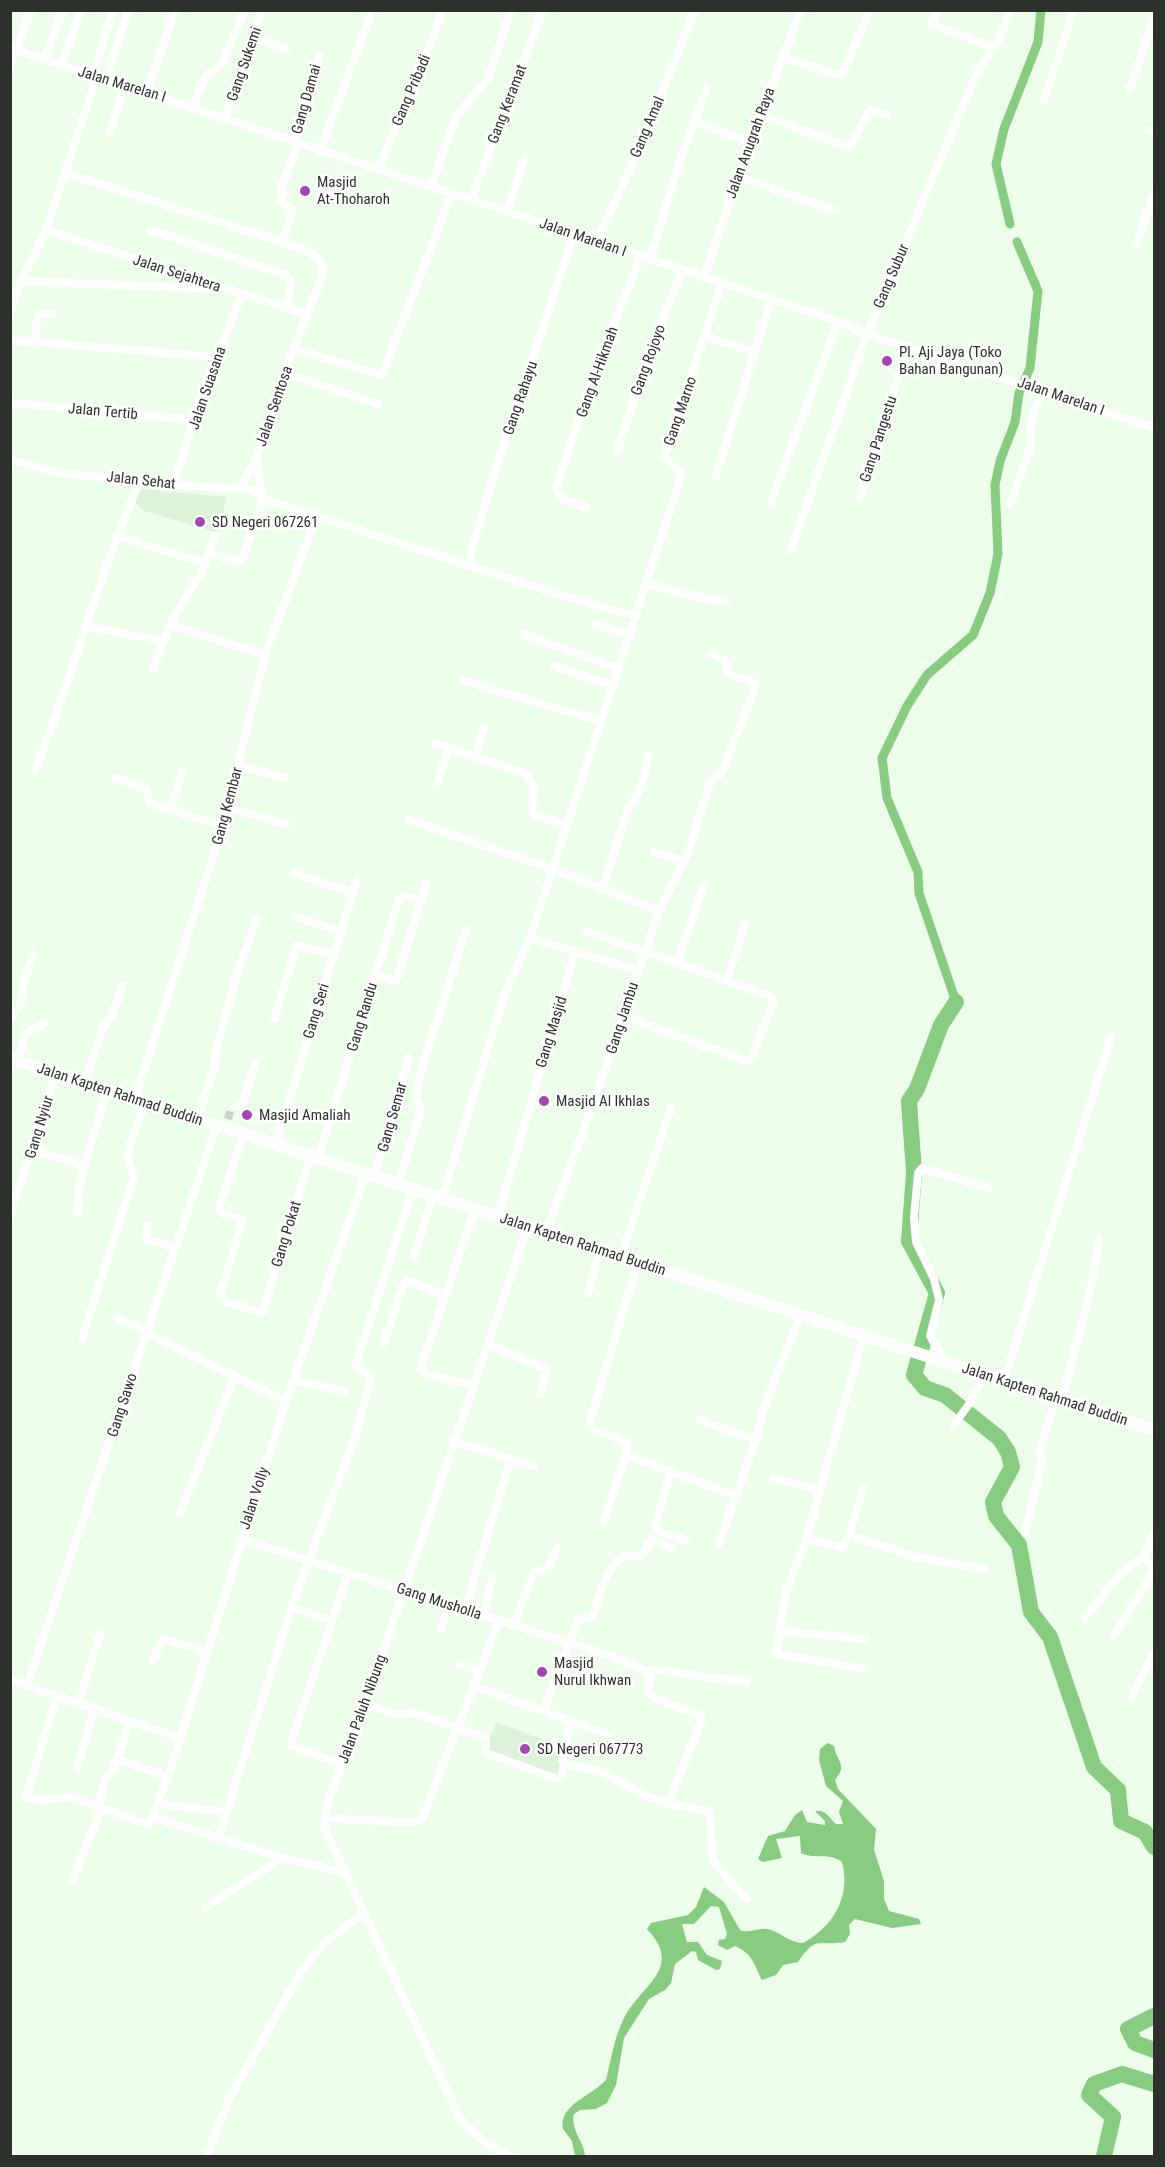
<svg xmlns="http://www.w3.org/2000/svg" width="1165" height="2167" viewBox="0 0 1165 2167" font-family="'Roboto Condensed',sans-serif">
<rect width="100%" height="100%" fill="#edfeea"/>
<path fill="#ddf4da" d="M139,489l88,8 -10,36 -75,-23 -8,-10z
M496,1722l67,25 -3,30 -74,-27z"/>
<path fill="#88cc81" d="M828,1743l6,3c3,17 14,18 1,34l3,9 38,40 -2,21 10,31v18l5,12 30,8 2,5 -29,4 -37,-9 -6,6 1,9 -5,8c-29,5 -28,-8 -47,20l-15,3 -7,10 -14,5c-8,-14 -8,-26 -27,-34l-8,4 -9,-5 1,-5 6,-1 2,-5 -8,-27 -8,-1 -17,18h-12l5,18h11l9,13 15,6 -2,8 -4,1 -18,-10 -2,-8 -4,-1 -17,13 -4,19 -6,7 -16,9 -25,39 -8,47 -9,18 -11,6 -16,1 -6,4c-4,16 10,27 11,42h-10l-3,-15 -9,-12c-5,-24 30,-34 43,-49 5,-20 8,-42 18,-62 18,-34 60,-50 23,-89l4,-6 37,-8 8,-8 8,-20 20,15 16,28c9,4 18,-3 28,-1 13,3 21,14 35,14 31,-17 48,-47 39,-81 -13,-10 -26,-2 -41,-9l-1,-17 -24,3 6,19 -19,4 -5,-3 10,-23 17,-5 10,-16 7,-5 5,12 18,3v-4l-10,-10c11,-2 14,7 21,13h7l-4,-12 4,-11 -17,-15 -7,-26 1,-11z"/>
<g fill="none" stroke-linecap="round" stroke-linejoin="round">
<path stroke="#88cc81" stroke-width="9" d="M1010,224l-14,-60 8,-35 34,-87 3,-32
M956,1002l-37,-109 -1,-21 -31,-74 -5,-40 25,-52 20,-31 46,-40 17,-42 8,-39 -3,-69 5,-24 15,-39 4,-29 11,-25 8,-77 -21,-49"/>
<path stroke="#88cc81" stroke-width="16" d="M956,1002l-15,23 -24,64 -8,12 5,72 -5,68 28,52 -23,82 11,13 20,7 54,43 9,14 4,15 -19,35 3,14 23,29 12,67 19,25 44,130 24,23 3,31 24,11 9,15
M1154,2016l-26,13 7,14 19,7
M1104,2156l9,-39 -24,-22 5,-11 28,-10 32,10"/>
<path stroke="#c6d5c4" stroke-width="8" stroke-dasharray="8 4" stroke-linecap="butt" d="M228,1119l3,-10 4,-2"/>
<path stroke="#fff" stroke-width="8" d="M938,10l-6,14 60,23
M253,38l34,11
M10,48c274,88 546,180 819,270l38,16 287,94
M782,57l56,18 5,-2 27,-63
M45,59l18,-49
M61,64l20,-54
M10,66l21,-56
M93,75l20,-65
M105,79l24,-69
M1130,89l24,-72
M147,92l28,-82
M1044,100l30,-90
M193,106l13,-30 16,-12 23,-54
M760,114l89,33 21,-37 16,4
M225,118l37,-108
M695,122l55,20
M1148,130l6,2
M110,133l14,-48
M294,142l25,-86
M320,151l50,-135
M378,169l40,-92 25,-67
M66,173l216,69c15,6 43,11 41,32l-39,99 -28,85 7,41 -20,58 -4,5 -31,-9
M738,176l98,35
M431,186l26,-71 31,-36 23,-69
M471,199l72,-189
M507,211l18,-53
M46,230l262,85
M150,230l136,45 5,6 -5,28
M597,241l41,-90 57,-141
M282,242l11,-32 -13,-9 4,-8 -3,-5 17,-44
M1136,245l18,-52
M650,259l28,-92 28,-77
M704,278l35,-106 62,-162
M21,281l196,8
M10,311l11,-30 25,-51 51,-154
M705,336l50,16
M10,340l207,17
M34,342l4,-28h14
M294,349l88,26 70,-182
M284,373l94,31
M10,403l186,17
M617,451l34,-102 31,-79
M10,460l50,13 165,16 16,-2 15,-28
M716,476l55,-176
M174,483l29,-92 39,-97
M241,487l16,5 6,7 310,100 63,17
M859,498l49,-152
M771,502l67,-180
M1010,504l20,-56 2,-30 10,-28
M587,508l-26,-10 -5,-10 40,-119 45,-113
M215,535l-15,43 -4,2 -26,45 95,30
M117,536l88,27
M791,550l76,-216 109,-259 23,-36 12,-29
M468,563l30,-102 76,-227
M646,584l65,16 15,1
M596,624l34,11
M85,626l79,16
M523,634l94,34
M554,666l58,19
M153,669l17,-44
M464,681l136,40
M434,743l92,31c14,19 4,21 7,40l34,11
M475,757l9,-30
M238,765l47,13
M35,771c38,-96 64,-197 106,-292
M115,778l31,11 4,14 73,23
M436,786l13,-38
M171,808l11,-36
M228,808l58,16
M409,820l144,49 106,42
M654,852l30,9
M294,873l59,20
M602,889l27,-83c13,-10 16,-36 20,-52
M296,917l44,14
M586,931l184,65 4,5 -23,58 -5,2 -122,-45
M530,938l107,32
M677,963l27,-78
M375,975l21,6 31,-99
M727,981l18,-57
M10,1019l12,-16 1,-18 10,-30
M274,1019l23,-74 36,9
M18,1060l8,-27 19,-10
M85,1082l18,-55 9,-12 11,-30
M135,1098l88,-272 42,-171 52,-140
M235,1107l7,-3 14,-42
M197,1119l17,-51 4,-25 21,-76 18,-48
M244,1134l-25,74 3,5 21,7 -23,74 4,7 35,11 4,-1 48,-156
M276,1144l81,-265
M32,1149l53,17
M318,1158l81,-259 4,-3 18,5
M374,1176l35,-119
M398,1184l23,-74 -5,-11 4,-25 46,-144
M442,1198l63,-205 25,-55 151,-461 -2,-7 -15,-12 58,-175
M77,1213c3,-11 1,-19 3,-30l27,-94
M10,1215l46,-142
M498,1216l77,-264
M147,1226l-1,13 30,9
M546,1232l48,-130 65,-191 29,-58 22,-71 12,-10 31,-78 2,-11 -26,-9 -5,-15 -11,-5
M414,1256l19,-61
M621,1256l50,-148
M588,1294l12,-45
M118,1318l29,12
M146,1333l140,68
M864,1335l-59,208 -19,49 -10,62 90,15
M82,1338l52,-161 -7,-23 18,-52
M488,1344l59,25 -7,26
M383,1345l21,-62 5,-2 38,15
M944,1361l-14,-25 9,-36 -5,-21 -18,-37 -2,-24 4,-45 4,-5 67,20
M294,1380l51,12
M1004,1381l107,-344
M474,1386l-49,-12 -5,-5 55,-160
M1062,1400l29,-113 8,-48
M699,1420l57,20
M954,1425l15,-21 15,-29
M453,1441l81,25
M626,1455l1,-13 -35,-13 -3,-5 49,-162
M671,1471l-16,55 7,7 24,7
M773,1478l45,12
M180,1513l54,-135
M603,1523l23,-68 110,41
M1025,1533l17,-71 -3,-10 17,-54
M1154,1533l-11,24 11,11
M849,1535l15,-48
M241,1539l367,116 38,16 17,-1 48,8 36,3
M719,1543l37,-103 9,-36 36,-89
M805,1543l6,-4 32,9 6,-13 66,22 69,12
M293,1608l39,13
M465,1609l46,-151
M483,1615l10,-38
M1085,1618l34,-43 24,-18
M513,1626l21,-54 13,-2 10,-22
M441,1629l8,-25
M781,1631l85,8
M1114,1636l40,-66
M570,1643l8,-24 14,-2c7,-17 13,-51 31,-60 5,-3 13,1 19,-1l10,-17 21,10
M153,1660l10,-21 43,13
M458,1664l21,7
M651,1670l-3,20 6,8 47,18 1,3 -34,85
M10,1680l170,58
M27,1685l190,-560
M473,1686l134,48
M57,1696l-31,101 13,3 32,-3 78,28 19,-48 118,-376 80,-228
M1131,1697l23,-43
M78,1703l23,-71
M365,1705l35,10 12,-3 74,26v15l71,26 4,-1 3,-14 35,7 50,26 19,7 41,7 4,50 33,38
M543,1711l23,-60v-9
M117,1759l51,18
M564,1764l-2,-4 9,-39
M342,1765l-52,-20 58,-171
M77,1769l17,-61
M159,1804l67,8
M98,1807l7,-27 8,-9 17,-50
M153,1817l129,41 64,15
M325,1818l92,5 5,-4 77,-198
M218,1839l78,-245 60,-160 16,-59 -15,-7 -1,-5 57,-174
M72,1880l30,-72
M205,1908l77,-50
M206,2156l23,-57 73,-129 23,-28 38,-28
M510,2156l-27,-15 -23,-22 -136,-292 4,-26 37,-96 163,-479"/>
<path stroke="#fff" stroke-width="12" d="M10,1058l1144,372"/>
</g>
<g fill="#a247b1" stroke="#fff" stroke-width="2">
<circle cx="305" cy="191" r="6"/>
<circle cx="887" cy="361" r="6"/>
<circle cx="200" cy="522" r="6"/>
<circle cx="544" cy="1101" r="6"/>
<circle cx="247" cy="1115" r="6"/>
<circle cx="542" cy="1672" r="6"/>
<circle cx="525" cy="1749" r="6"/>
</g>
<g text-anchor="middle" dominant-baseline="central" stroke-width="5" stroke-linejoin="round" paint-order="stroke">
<g font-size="15" fill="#2c322b" stroke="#fff">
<text transform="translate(244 64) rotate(-71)">Gang Sukemi</text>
<text transform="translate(122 84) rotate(17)">Jalan Marelan I</text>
<text transform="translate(411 90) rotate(-67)">Gang Pribadi</text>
<text transform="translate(306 99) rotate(-74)">Gang Damai</text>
<text transform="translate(507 104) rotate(-69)">Gang Keramat</text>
<text transform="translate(647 127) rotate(-67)">Gang Amal</text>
<text transform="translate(750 143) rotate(-70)">Jalan Anugrah Raya</text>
<text transform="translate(583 237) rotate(19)">Jalan Marelan I</text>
<text transform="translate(177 273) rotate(18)">Jalan Sejahtera</text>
<text transform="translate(891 276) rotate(-67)">Gang Subur</text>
<text transform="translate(648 360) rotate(-70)">Gang Rojoyo</text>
<text transform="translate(597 372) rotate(-70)">Gang Al-Hikmah</text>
<text transform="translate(207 388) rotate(-71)">Jalan Suasana</text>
<text transform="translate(1061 396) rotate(19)">Jalan Marelan I</text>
<text transform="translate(520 398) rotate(-71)">Gang Rahayu</text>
<text transform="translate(274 406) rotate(-71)">Jalan Sentosa</text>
<text transform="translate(103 411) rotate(5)">Jalan Tertib</text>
<text transform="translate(680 411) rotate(-71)">Gang Marno</text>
<text transform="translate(878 439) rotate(-72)">Gang Pangestu</text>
<text transform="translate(141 480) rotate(6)">Jalan Sehat</text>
<text transform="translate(227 806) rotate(-75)">Gang Kembar</text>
<text transform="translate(316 1011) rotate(-73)">Gang Seri</text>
<text transform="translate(362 1017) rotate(-73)">Gang Randu</text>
<text transform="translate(622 1018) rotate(-72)">Gang Jambu</text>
<text transform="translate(551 1032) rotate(-73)">Gang Masjid</text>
<text transform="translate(120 1094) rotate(18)">Jalan Kapten Rahmad Buddin</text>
<text transform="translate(392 1117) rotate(-74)">Gang Semar</text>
<text transform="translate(39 1127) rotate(-73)">Gang Nyiur</text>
<text transform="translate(286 1234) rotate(-73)">Gang Pokat</text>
<text transform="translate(583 1244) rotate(18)">Jalan Kapten Rahmad Buddin</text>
<text transform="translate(1045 1394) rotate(18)">Jalan Kapten Rahmad Buddin</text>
<text transform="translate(122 1405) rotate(-72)">Gang Sawo</text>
<text transform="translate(254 1498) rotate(-72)">Jalan Volly</text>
<text transform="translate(439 1601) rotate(18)">Gang Musholla</text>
<text transform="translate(362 1709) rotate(-70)">Jalan Paluh Nibung</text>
</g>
<g font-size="15" fill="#2c322b" stroke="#fff" text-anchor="start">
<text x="317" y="182">Masjid<tspan x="317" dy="17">At-Thoharoh</tspan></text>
<text x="899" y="352">Pl. Aji Jaya (Toko<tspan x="899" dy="17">Bahan Bangunan)</tspan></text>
<text x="212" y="522">SD Negeri 067261</text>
<text x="556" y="1101">Masjid Al Ikhlas</text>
<text x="259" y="1115">Masjid Amaliah</text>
<text x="554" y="1663">Masjid<tspan x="554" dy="17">Nurul Ikhwan</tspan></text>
<text x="537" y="1749">SD Negeri 067773</text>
</g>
</g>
<rect width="1165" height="2167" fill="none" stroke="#2c322b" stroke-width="24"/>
</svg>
